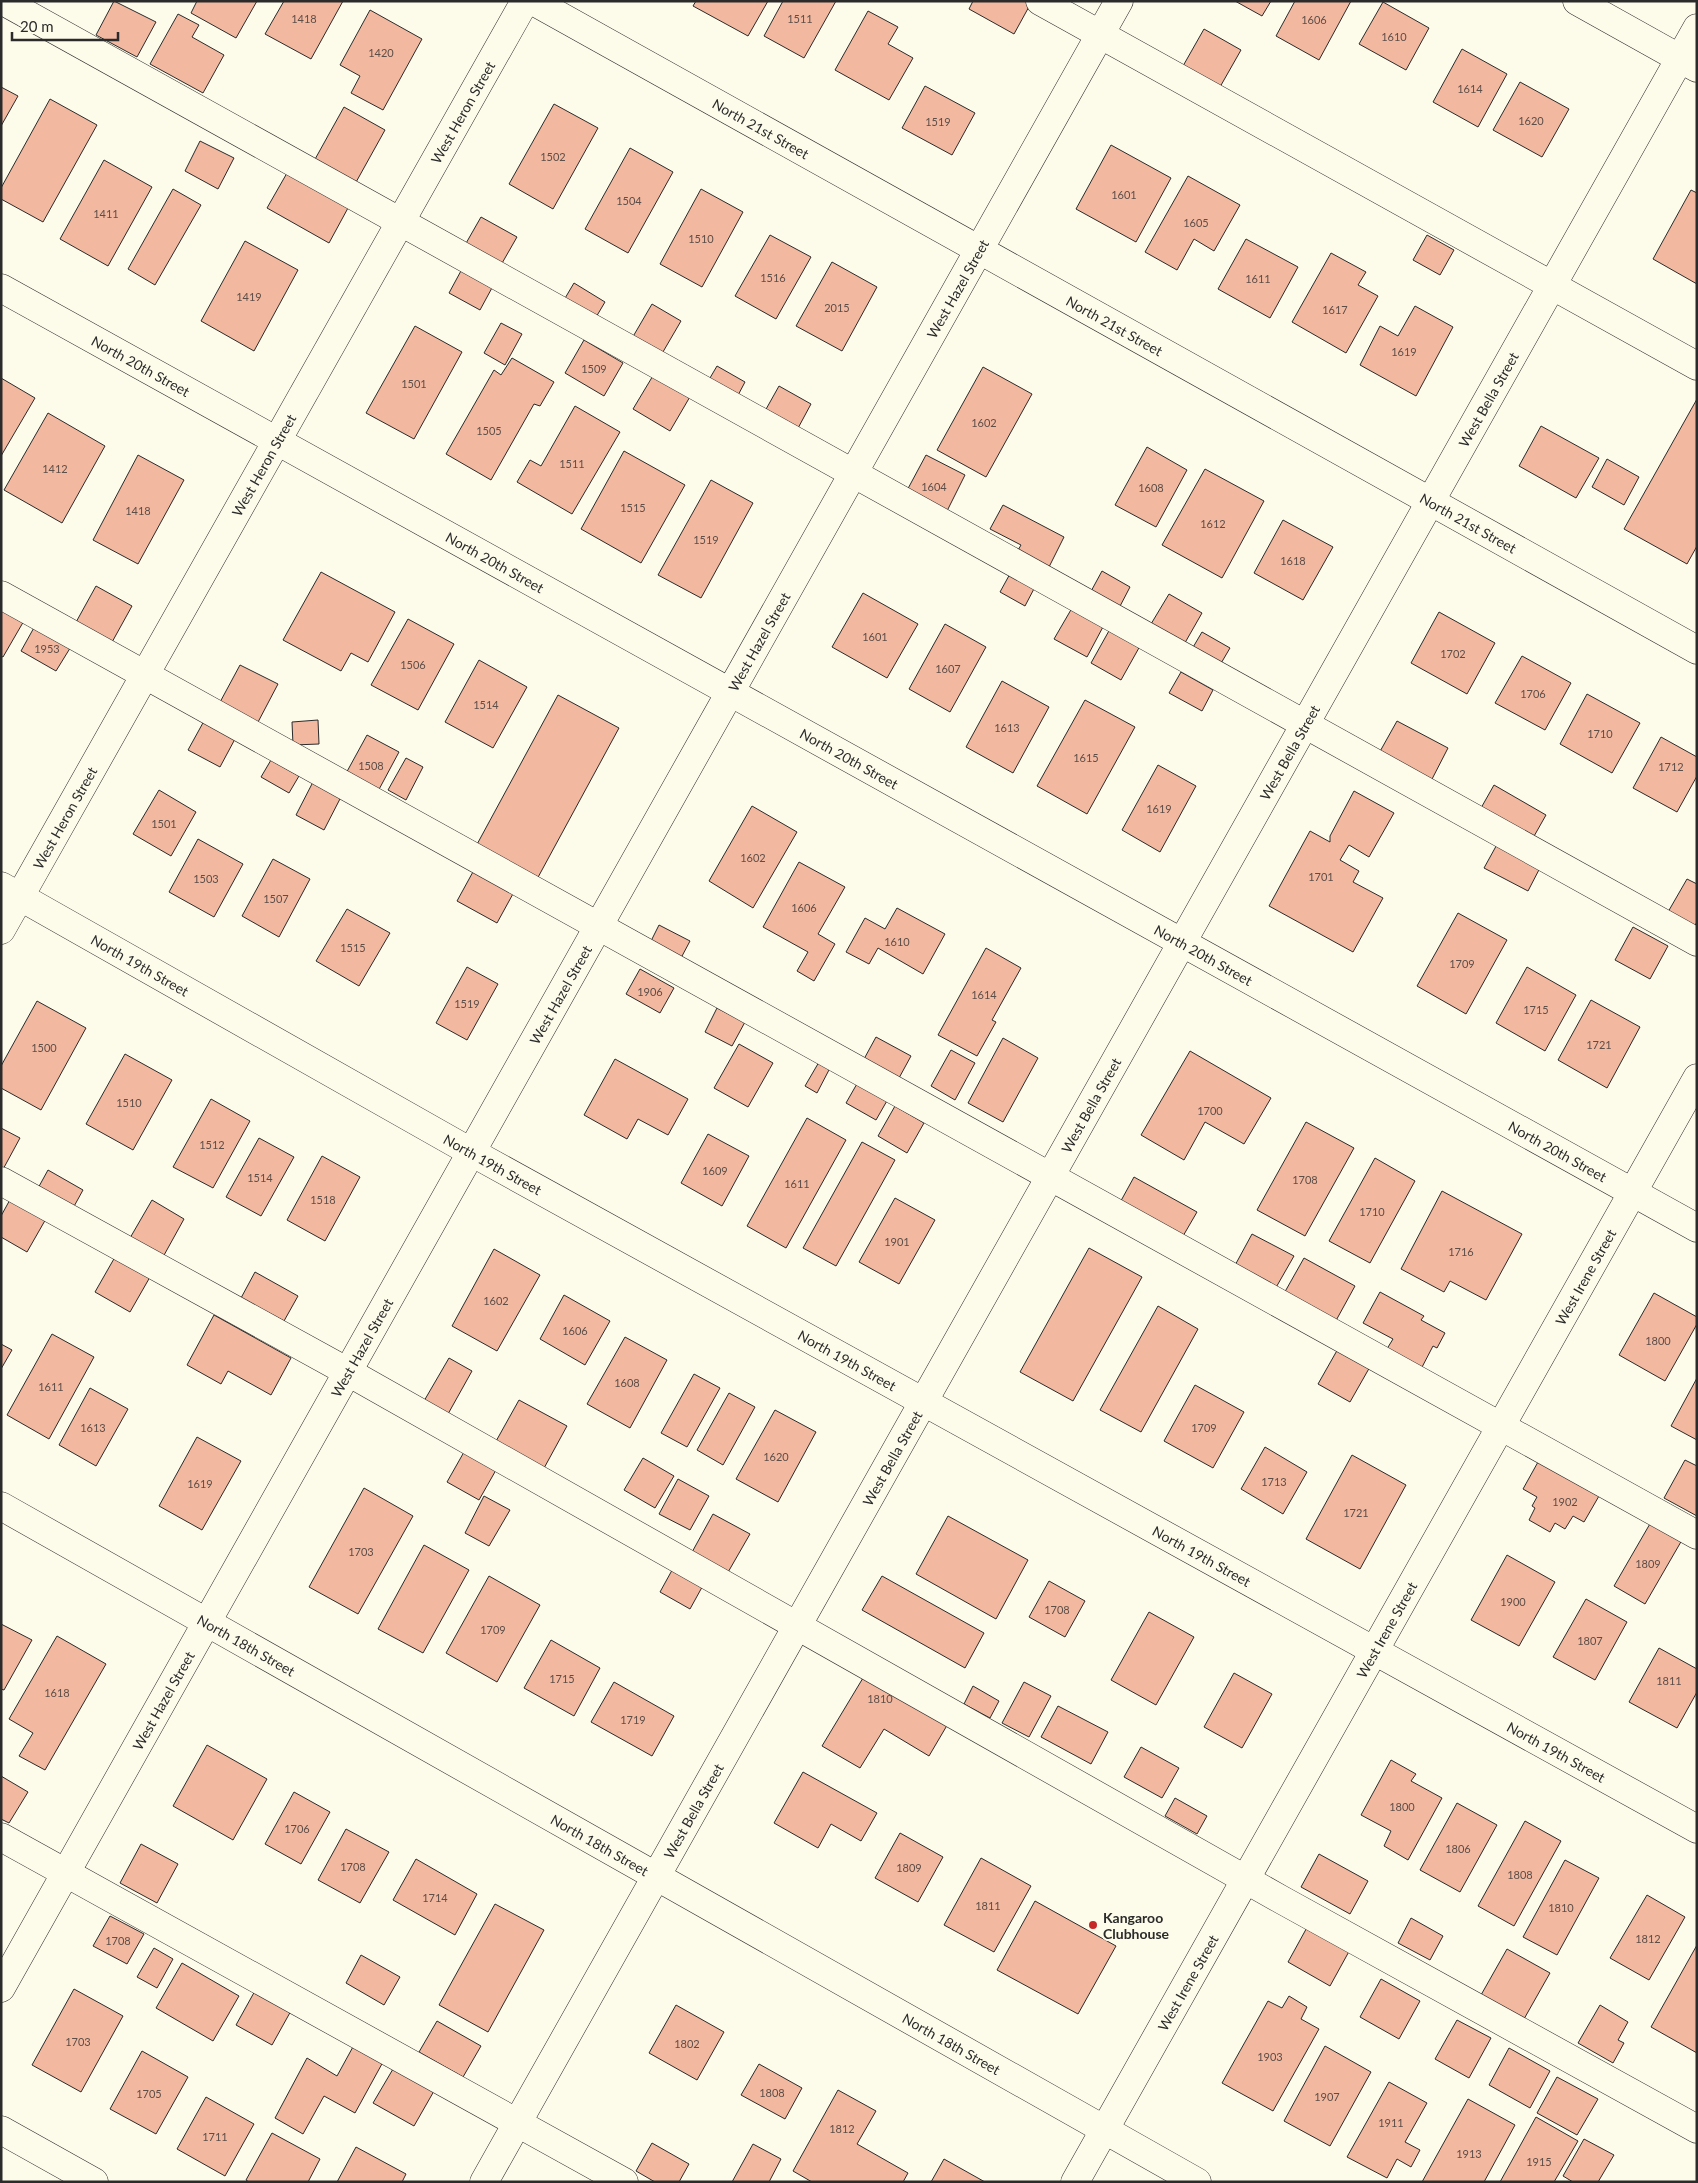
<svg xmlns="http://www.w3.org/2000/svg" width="1698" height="2183" viewBox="0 0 1698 2183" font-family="Lato,sans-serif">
<rect width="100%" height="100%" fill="#fdfbea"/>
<path fill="#f2b8a0" stroke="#2b2b2b" d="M114,1l42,21 -19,35 -41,-22z
M197,1h60l-21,37 -45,-25z
M284,1h59l-32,58 -46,-25z
M696,1h72l-20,35 -55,-30z
M783,1h53l-32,57 -40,-22z
M973,1h56l2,2 -17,31 -45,-25z
M1235,1h36l-9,15z
M1295,1h56l-32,59 -43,-24z
M1383,2l46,26 -23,42 -47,-26z
M370,10l52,29 -39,71 -32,-17 9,-17 -20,-11z
M868,11l30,16 -10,17 25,14 -24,42 -54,-30z
M178,14l21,11 -7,12 32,18 -21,38 -53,-29z
M1204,29l37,21 -21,37 -37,-21z
M1462,49l45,25 -29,53 -45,-25z
M1520,82l49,27 -27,48 -49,-27z
M925,86l50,27 -23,42 -50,-27z
M1,87l17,9 -17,30z
M50,99l47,26 -54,97 -42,-23v-11z
M554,104l44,24 -45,81 -44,-25z
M344,107l41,23 -30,54 -41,-23z
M200,141l34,17 -16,31 -33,-18z
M1111,145l60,33 -35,64 -60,-33z
M630,148l43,24 -45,81 -43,-24z
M104,160l48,27 -44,79 -48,-27z
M287,173l61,35 -19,35 -62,-35z
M1188,176l52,29 -26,46 -20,-12 -17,31 -32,-18z
M173,189l28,16 -46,80 -27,-16z
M701,189l42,23 -41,75 -42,-23z
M1691,190l6,3v91l-44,-25z
M481,217l36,20 -20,35 -36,-20z
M770,235l41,22 -35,62 -41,-23z
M1427,235l27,15 -14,25 -27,-15z
M1246,239l52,28 -28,51 -52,-29z
M245,241l53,29 -44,81 -53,-30z
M1331,253l35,19 -8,13 20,11 -32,57 -54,-31z
M832,262l45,25 -35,64 -46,-25z
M462,269l31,17 -13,24 -31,-17z
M574,283l31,19 -13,22 -31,-19z
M652,304l29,17 -21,36 -29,-17z
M1415,306l38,21 -37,69 -56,-31 20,-39 18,10z
M501,323l21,11 -17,31 -21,-12z
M415,326l47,26 -48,87 -48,-26z
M584,340l39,23 -19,33 -39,-23z
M512,358l42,24 -14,24 -6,-2 -43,76 -45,-26 48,-84 7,5z
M717,366l28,16 -9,17 -29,-16z
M983,367l49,27 -46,83 -49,-27z
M654,374l37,21 -21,36 -37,-22z
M1,378l34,20 -34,58z
M779,386l32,18 -14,26 -32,-19z
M1697,399v147l-10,18 -63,-35z
M575,406l45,26 -48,82 -55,-32 13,-22 11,6z
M48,413l57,33 -43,77 -58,-33z
M1541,426l58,32 -23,40 -57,-32z
M1147,447l40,23 -31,57 -41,-22z
M624,451l61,34 -44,78 -60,-34z
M138,455l46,25 -46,84 -45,-24z
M926,455l39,20 -21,42 -40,-21z
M1607,459l32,18 -15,28 -32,-18z
M1205,469l59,32 -42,77 -60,-33z
M711,480l42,23 -52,95 -43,-23z
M1003,505l61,32 -16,32 -31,-17 4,-7 -31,-16z
M1283,520l50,27 -30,53 -49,-27z
M1102,571l28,16 -12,23 -29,-15z
M321,572l74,40 -27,50 -17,-9 -10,18 -58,-31z
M1011,572l25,13 -11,21 -25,-14z
M96,586l36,20 -21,38 -36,-20z
M863,593l55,31 -31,54 -55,-31z
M1169,594l33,19 -20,35 -34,-19z
M1,605l24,14 -22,38 -2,-1z
M1072,608l32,17 -17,32 -33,-18z
M1439,612l56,31 -28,51 -56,-31z
M408,619l46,25 -36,66 -47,-25z
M36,624l36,21 -16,26 -35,-20z
M945,624l41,23 -36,65 -41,-23z
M1110,629l30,17 -19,34 -30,-17z
M1202,632l28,16 -10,17 -28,-16z
M1522,656l49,27 -26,47 -50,-27z
M479,660l48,27 -34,61 -48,-26z
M240,665l38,19 -21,40 -38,-20z
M1181,672l32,18 -11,21 -33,-18z
M1002,681l47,26 -36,66 -47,-26z
M1587,694l53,29 -28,50 -52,-29z
M558,695l61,33 -83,153 -61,-33z
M1085,700l50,27 -48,87 -50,-28z
M318,720l1,24 -26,1 -1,-23z
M204,721l31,18 -15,28 -32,-17z
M1397,721l51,27 -18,35 -52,-28z
M367,735l32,17 -23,43 -32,-18z
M1661,737l36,20v19l-20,36 -44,-24z
M406,758l17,9 -17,33 -18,-10z
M271,760l28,16 -10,17 -28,-16z
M1158,765l38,21 -36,66 -38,-22z
M314,780l28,15 -18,35 -28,-15z
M1494,785l52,30 -13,23 -52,-30z
M159,790l37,22 -25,44 -38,-22z
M1354,791l40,22 -25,44 -20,-12 -9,15 19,11 -6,11 30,16 -30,54 -84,-46 41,-75 20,11v-6z
M752,806l45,26 -44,76 -44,-27z
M198,839l45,25 -29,53 -45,-25z
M1500,839l43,23 -15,29 -44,-23z
M273,859l37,20 -31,58 -37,-21z
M799,862l46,25 -27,47 17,10 -21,37 -17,-10 11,-19 -45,-25z
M474,870l40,22 -17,31 -40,-22z
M1687,879l10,5v38l-3,5 -26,-15z
M897,908l48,26 -22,40 -45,-26 -9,16 -23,-12 19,-34 20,11z
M347,909l43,24 -31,53 -43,-25z
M1458,913l49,27 -41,74 -49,-28z
M659,925l31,16 -9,17 -31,-15z
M1633,927l35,19 -18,33 -35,-19z
M986,948l35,20 -29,52 4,2 -19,34 -39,-21z
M467,967l31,17 -31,56 -31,-17z
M1527,967l49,28 -31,56 -49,-28z
M640,969l34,19 -14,25 -34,-19z
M1591,1000l49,27 -33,61 -49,-28z
M37,1001l49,27 -45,82 -40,-22v-22z
M717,1008l28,14 -13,24 -27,-14z
M876,1037l35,19 -12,22 -35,-19z
M1003,1038l35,20 -35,64 -35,-19z
M739,1044l34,19 -25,44 -34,-19z
M951,1050l24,13 -20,37 -24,-14z
M1190,1051l81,47 -27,46 -39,-22 -21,38 -43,-25z
M125,1054l47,26 -39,70 -47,-26z
M615,1059l73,40 -20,36 -30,-16 -11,20 -43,-24z
M819,1062l11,6 -13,25 -12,-7z
M858,1082l30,17 -12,21 -30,-17z
M211,1099l39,22 -37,67 -40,-21z
M895,1106l29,17 -17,30 -29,-17z
M807,1118l39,22 -60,108 -39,-22z
M1306,1122l48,26 -49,88 -48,-26z
M1,1128l19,10 -19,35z
M708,1134l41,22 -27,50 -41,-23z
M259,1138l35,19 -33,59 -35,-19z
M862,1142l33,18 -59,106 -33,-18z
M322,1156l38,21 -35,64 -38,-21z
M1375,1158l40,23 -45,82 -41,-22z
M48,1170l35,20 -11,20 -35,-20z
M1134,1177l63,35 -18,31 -62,-35z
M1442,1191l80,43 -36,66 -36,-19 -6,11 -43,-23z
M12,1196l35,21 -20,35 -26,-15v-21z
M895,1198l40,22 -36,64 -40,-22z
M152,1200l32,19 -21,38 -33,-19z
M1252,1234l42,22 -20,35 -41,-22z
M1089,1248l53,29 -69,124 -53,-29z
M494,1249l46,26 -43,76 -45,-25z
M115,1257l35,20 -20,35 -35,-20z
M1304,1258l51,28 -22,40 -51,-29z
M255,1272l43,24 -14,25 -43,-23z
M1380,1292l44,24 -3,4 24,13 -8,15 -4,-2 -13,25 -35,-19 8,-13 -30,-16z
M1654,1293l43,24v7l-32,57 -46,-26z
M564,1295l46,26 -25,44 -45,-26z
M1158,1306l40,23 -57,103 -41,-22z
M214,1315l77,43 -20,37 -43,-24 -7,13 -34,-19z
M52,1334l42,23 -45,82 -42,-24z
M625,1337l42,23 -37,68 -43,-24z
M1,1344l11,6 -11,19z
M1339,1347l32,18 -21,37 -32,-18z
M449,1358l23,13 -24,43 -24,-13z
M694,1374l26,14 -33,59 -26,-14z
M1697,1378v62l-26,-14z
M1195,1385l49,27 -31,56 -49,-27z
M90,1388l38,21 -32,57 -37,-21z
M729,1393l26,14 -32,58 -26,-15z
M519,1400l48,26 -24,44 -48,-27z
M775,1410l41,22 -38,70 -42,-23z
M197,1437l44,24 -39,69 -43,-24z
M1265,1447l42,25 -24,42 -42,-25z
M464,1452l32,18 -17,30 -32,-18z
M1352,1455l54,30 -46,84 -54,-30z
M643,1458l31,18 -19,32 -31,-18z
M1685,1460l12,6v50l-33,-18z
M1538,1462l61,34 -15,26 -11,-6 -8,13 -10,-6 -5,9 -21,-12 6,-12 -3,-2 5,-9 -14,-8z
M678,1479l31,17 -19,34 -31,-16z
M364,1488l49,28 -55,98 -49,-27z
M484,1496l26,14 -21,36 -24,-13z
M713,1514l37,20 -23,40 -36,-20z
M948,1516l80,44 -32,59 -80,-45z
M1651,1522l31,18 -37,64 -31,-18z
M424,1545l45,25 -46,83 -45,-24z
M1507,1555l48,27 -36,64 -48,-26z
M676,1563l30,17 -16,29 -30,-17z
M489,1576l51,29 -43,77 -51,-29z
M882,1576l102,57 -19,35 -103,-58z
M1049,1581l36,20 -20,36 -36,-20z
M1586,1599l41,23 -32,58 -42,-23z
M1149,1612l45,25 -38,68 -45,-25z
M1,1624l31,16 -28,50 -3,-1z
M57,1636l49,28 -61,106 -26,-14 14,-23 -24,-14z
M551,1640l49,28 -26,48 -50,-28z
M1659,1648l38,21v23l-20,36 -48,-26z
M866,1673l83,49 -20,34 -45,-27 -24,39 -38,-22z
M1234,1673l38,21 -30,54 -38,-21z
M614,1682l60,34 -22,40 -61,-34z
M1024,1682l27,14 -22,41 -27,-14z
M973,1686l26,15 -9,17 -26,-14z
M1058,1706l50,26 -17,32 -50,-27z
M207,1745l60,34 -34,61 -60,-34z
M1141,1747l38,21 -17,30 -38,-21z
M1391,1760l25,14 -5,7 31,17 -34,62 -24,-14 7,-15 -30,-16z
M803,1772l74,41 -16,28 -30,-17 -13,24 -44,-25z
M1,1776l27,16 -19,31 -8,-4z
M294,1792l36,20 -29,52 -36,-20z
M1175,1798l32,18 -10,18 -32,-18z
M1457,1803l40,22 -37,67 -40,-22z
M1525,1821l36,20 -47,85 -36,-20z
M346,1829l43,23 -29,51 -42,-23z
M900,1833l43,24 -25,45 -43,-24z
M141,1844l37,20 -21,39 -37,-20z
M1319,1854l49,27 -18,33 -49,-27z
M981,1858l50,28 -37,66 -50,-27z
M416,1859l61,35 -22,41 -62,-35z
M1565,1860l34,18 -42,77 -34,-18z
M1647,1895l38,22 -36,63 -39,-22z
M1035,1901l81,45 -38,68 -81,-44z
M495,1904l49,26 -56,102 -49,-27z
M110,1916l34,18 -17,30 -34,-18z
M1411,1918l32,18 -13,24 -32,-17z
M1310,1922l42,24 -22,40 -42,-24z
M1697,1945v108l-46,-26z
M154,1948l19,11 -16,29 -20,-11z
M1507,1949l43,24 -26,46 -43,-24z
M361,1955l39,22 -16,28 -38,-22z
M182,1963l57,33 -26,45 -57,-33z
M1381,1979l39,22 -21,38 -39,-22z
M74,1989l49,27 -42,76 -49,-27z
M256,1989l36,20 -20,36 -36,-20z
M1289,1996l18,11 -6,12 18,10 -46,82 -51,-28 46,-82 14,7z
M676,2005l48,27 -27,48 -48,-27z
M1600,2005l28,17 -10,18 6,3 -11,20 -35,-20z
M1457,2020l34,18 -22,40 -34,-19z
M437,2021l44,25 -18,31 -44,-25z
M354,2045l29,17 -28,51 -31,-17 -21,38 -28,-16 32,-60 30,18z
M1325,2046l46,26 -41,74 -46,-25z
M1509,2048l41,23 -20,37 -41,-23z
M142,2051l46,26 -32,57 -46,-25z
M759,2064l43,24 -17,31 -44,-24z
M393,2069l41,22 -20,35 -41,-23z
M1557,2077l41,22 -21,36 -40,-22z
M1389,2082l38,21 -22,39 15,8 -9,17 -14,-8 -10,19 -40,-21z
M838,2090l38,21 -19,33 51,29 -5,9h-91l-19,-11z
M206,2097l48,27 -29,52 -48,-27z
M1468,2099l47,26 -31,57h-62z
M1536,2117l42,24 -24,41h-54z
M272,2133l48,26 -12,23h-59l-3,-2z
M1584,2139l30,16 -16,27h-25l-10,-6z
M652,2143l37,21 -10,18h-24l-19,-11z
M753,2144l28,15 -12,23h-37z
M356,2147l50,27 -4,8h-65z
M944,2159l41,23h-54z"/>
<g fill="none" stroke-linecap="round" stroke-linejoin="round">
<g stroke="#2b2b2b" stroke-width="29">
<g id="minor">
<path d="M3,1l1694,941"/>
<path id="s1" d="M533,1l1164,649"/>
<path d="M1040,1l657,365"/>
<path d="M1577,1l120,67"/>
<path id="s2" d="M1,288l1696,940"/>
<path d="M1,595l1696,940"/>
<path id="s3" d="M1,886l470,266 1226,677"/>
<path id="s4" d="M1,930l524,-929"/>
<path d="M1,1181l347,191 934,528 415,229"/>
<path id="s5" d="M1,1506l1196,676"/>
<path d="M1,1837l623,345"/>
<path id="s6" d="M1,1988l1118,-1987"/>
<path d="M1,2130l93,52"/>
<path id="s7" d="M484,2182l1213,-2154"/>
<path id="s8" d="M1075,2182l622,-1104"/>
</g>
</g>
<use href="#minor" stroke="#fdfbea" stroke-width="28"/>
</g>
<circle fill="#c62828" stroke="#fdfbea" stroke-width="2" cx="1093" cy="1925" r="5"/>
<g text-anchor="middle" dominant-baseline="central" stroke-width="4" stroke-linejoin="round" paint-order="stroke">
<g font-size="11" fill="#5d4e48">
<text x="304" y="18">1418</text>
<text x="800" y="18">1511</text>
<text x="1314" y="19">1606</text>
<text x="1394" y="36">1610</text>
<text x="381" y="52">1420</text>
<text x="1470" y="88">1614</text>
<text x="1531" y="120">1620</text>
<text x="938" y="121">1519</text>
<text x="553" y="156">1502</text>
<text x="1124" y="194">1601</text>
<text x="629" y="200">1504</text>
<text x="106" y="213">1411</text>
<text x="1196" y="222">1605</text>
<text x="701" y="238">1510</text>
<text x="773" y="277">1516</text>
<text x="1258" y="278">1611</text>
<text x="249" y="296">1419</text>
<text x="837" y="307">2015</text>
<text x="1335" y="309">1617</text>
<text x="1404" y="351">1619</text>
<text x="594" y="368">1509</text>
<text x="414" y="383">1501</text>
<text x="984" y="422">1602</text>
<text x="489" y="430">1505</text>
<text x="572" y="463">1511</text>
<text x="55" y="468">1412</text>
<text x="934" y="486">1604</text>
<text x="1151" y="487">1608</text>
<text x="633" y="507">1515</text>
<text x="138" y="510">1418</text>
<text x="1213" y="523">1612</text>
<text x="706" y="539">1519</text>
<text x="1293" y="560">1618</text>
<text x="875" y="636">1601</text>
<text x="47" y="648">1953</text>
<text x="1453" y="653">1702</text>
<text x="413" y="664">1506</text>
<text x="948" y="668">1607</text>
<text x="1533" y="693">1706</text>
<text x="486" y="704">1514</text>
<text x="1007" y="727">1613</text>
<text x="1600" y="733">1710</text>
<text x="1086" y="757">1615</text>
<text x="371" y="765">1508</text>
<text x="1671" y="766">1712</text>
<text x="1159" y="808">1619</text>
<text x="164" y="823">1501</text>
<text x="753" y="857">1602</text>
<text x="1321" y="876">1701</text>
<text x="206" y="878">1503</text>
<text x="276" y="898">1507</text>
<text x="804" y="907">1606</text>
<text x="897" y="941">1610</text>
<text x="353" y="947">1515</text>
<text x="1462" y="963">1709</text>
<text x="650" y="991">1906</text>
<text x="984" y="994">1614</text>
<text x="467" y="1003">1519</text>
<text x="1536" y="1009">1715</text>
<text x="1599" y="1044">1721</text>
<text x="44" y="1047">1500</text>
<text x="129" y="1102">1510</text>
<text x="1210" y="1110">1700</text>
<text x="212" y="1144">1512</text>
<text x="715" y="1170">1609</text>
<text x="260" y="1177">1514</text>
<text x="1305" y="1179">1708</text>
<text x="797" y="1183">1611</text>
<text x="323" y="1199">1518</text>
<text x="1372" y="1211">1710</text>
<text x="897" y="1241">1901</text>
<text x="1461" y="1251">1716</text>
<text x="496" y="1300">1602</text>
<text x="575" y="1330">1606</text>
<text x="1658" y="1340">1800</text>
<text x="627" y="1382">1608</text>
<text x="51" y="1386">1611</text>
<text x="93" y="1427">1613</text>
<text x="1204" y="1427">1709</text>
<text x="776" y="1456">1620</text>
<text x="1274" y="1481">1713</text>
<text x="200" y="1483">1619</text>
<text x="1565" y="1501">1902</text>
<text x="1356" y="1512">1721</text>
<text x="361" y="1551">1703</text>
<text x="1648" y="1563">1809</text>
<text x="1513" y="1601">1900</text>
<text x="1057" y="1609">1708</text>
<text x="493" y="1629">1709</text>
<text x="1590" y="1640">1807</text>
<text x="562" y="1678">1715</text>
<text x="1669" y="1680">1811</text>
<text x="57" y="1692">1618</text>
<text x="880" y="1698">1810</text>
<text x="633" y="1719">1719</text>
<text x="1402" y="1806">1800</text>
<text x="297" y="1828">1706</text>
<text x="1458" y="1848">1806</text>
<text x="353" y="1866">1708</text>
<text x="909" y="1867">1809</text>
<text x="1520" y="1874">1808</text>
<text x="435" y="1897">1714</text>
<text x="988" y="1905">1811</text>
<text x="1561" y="1907">1810</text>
<text x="1648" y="1938">1812</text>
<text x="118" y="1940">1708</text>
<text x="78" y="2041">1703</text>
<text x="687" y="2043">1802</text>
<text x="1270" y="2056">1903</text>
<text x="772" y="2092">1808</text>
<text x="149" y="2093">1705</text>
<text x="1327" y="2096">1907</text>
<text x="1391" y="2122">1911</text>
<text x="842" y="2128">1812</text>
<text x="215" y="2136">1711</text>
<text x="1469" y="2153">1913</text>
<text x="1539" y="2161">1915</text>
</g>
<g font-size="14" fill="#2b2b2b" stroke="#fdfbea">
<text stroke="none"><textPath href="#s4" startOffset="939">West Heron Street</textPath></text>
<text stroke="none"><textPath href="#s1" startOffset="261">North 21st Street</textPath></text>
<text stroke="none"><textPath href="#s6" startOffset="1950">West Hazel Street</textPath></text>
<text stroke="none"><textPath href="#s1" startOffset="666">North 21st Street</textPath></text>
<text stroke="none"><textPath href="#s2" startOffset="160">North 20th Street</textPath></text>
<text stroke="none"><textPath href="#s7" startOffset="2046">West Bella Street</textPath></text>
<text stroke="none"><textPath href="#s4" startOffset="534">West Heron Street</textPath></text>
<text stroke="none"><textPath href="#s1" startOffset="1071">North 21st Street</textPath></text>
<text stroke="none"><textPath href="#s2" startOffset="565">North 20th Street</textPath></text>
<text stroke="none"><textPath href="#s6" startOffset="1545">West Hazel Street</textPath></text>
<text stroke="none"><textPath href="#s7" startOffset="1641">West Bella Street</textPath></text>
<text stroke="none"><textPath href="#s2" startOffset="970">North 20th Street</textPath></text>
<text stroke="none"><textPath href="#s4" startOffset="129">West Heron Street</textPath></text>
<text stroke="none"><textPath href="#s2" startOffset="1375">North 20th Street</textPath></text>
<text stroke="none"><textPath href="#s3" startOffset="160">North 19th Street</textPath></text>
<text stroke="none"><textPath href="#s6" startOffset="1140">West Hazel Street</textPath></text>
<text stroke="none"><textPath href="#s7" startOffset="1236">West Bella Street</textPath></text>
<text stroke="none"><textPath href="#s2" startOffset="1780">North 20th Street</textPath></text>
<text stroke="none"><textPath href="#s3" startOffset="565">North 19th Street</textPath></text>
<text stroke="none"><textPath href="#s8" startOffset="1039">West Irene Street</textPath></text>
<text stroke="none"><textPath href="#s6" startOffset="735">West Hazel Street</textPath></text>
<text stroke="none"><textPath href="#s3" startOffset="970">North 19th Street</textPath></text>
<text stroke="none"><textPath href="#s7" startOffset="831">West Bella Street</textPath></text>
<text stroke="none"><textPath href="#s3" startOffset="1375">North 19th Street</textPath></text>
<text stroke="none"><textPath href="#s8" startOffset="634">West Irene Street</textPath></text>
<text stroke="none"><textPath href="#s5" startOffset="282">North 18th Street</textPath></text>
<text stroke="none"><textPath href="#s6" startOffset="330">West Hazel Street</textPath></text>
<text stroke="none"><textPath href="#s3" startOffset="1780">North 19th Street</textPath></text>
<text stroke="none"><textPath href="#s7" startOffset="426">West Bella Street</textPath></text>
<text stroke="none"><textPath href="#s5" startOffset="688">North 18th Street</textPath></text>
<text stroke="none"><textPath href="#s8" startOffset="229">West Irene Street</textPath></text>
<text stroke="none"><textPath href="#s5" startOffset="1092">North 18th Street</textPath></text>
</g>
<g font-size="14" font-weight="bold" fill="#2b2b2b" stroke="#fdfbea" text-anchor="start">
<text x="1103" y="1917">Kangaroo<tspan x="1103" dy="16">Clubhouse</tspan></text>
</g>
</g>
<rect width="1698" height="2183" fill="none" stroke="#2b2b2b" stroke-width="5"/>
<path d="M12 32v8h106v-8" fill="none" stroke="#2b2b2b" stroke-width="2.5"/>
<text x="20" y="32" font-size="15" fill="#2b2b2b" stroke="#fdfbea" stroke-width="4" paint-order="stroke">20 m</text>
</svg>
